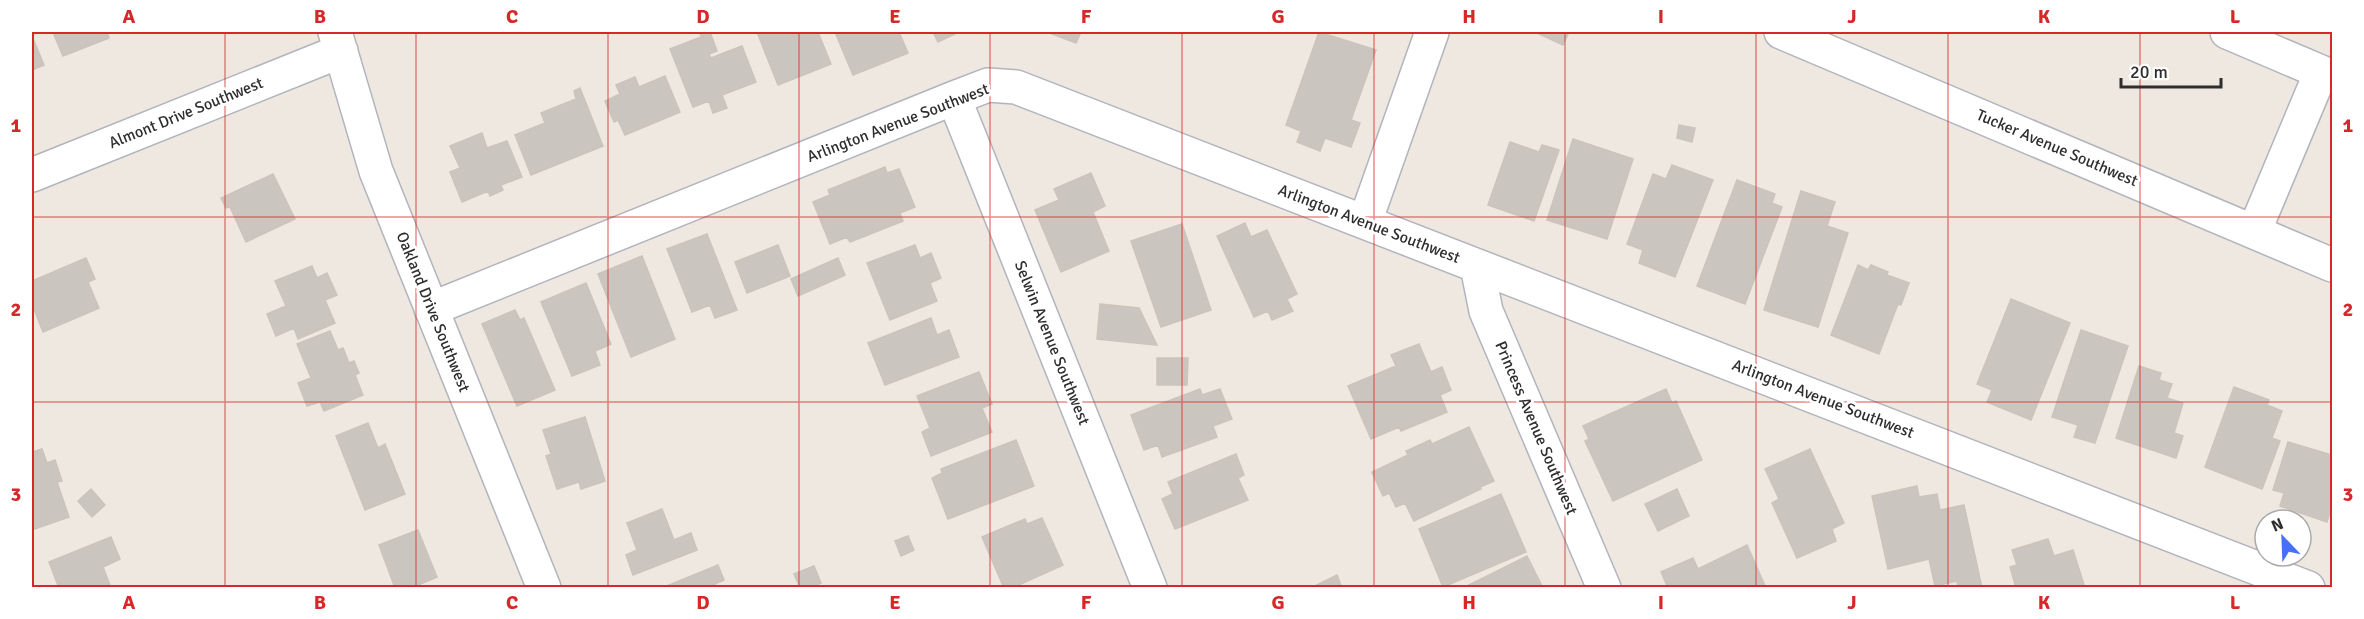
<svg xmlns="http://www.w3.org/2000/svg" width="2364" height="619" viewBox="0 0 2364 619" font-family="Signika,sans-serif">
<rect width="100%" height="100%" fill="#eee8e1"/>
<path fill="#cac6bf" stroke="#cac4ba" stroke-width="1.5" d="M61,32h46l2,6 -46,18 -9,-21z
M705,32h5l7,19 -8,3 2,4 31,-12 14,36 -34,13 5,13 -14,5 -4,-12 -16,6 -23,-58 31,-12 -1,-4z
M757,32h61l13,32 -53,21z
M835,32h64l9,21 -55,22z
M933,32h26l-21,10z
M1047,32h34l-5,11z
M1319,32l57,18 -25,70 9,3 -9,24 -26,-9 -5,13 -23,-9 4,-11 -15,-6z
M1535,32h34l-6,13z
M32,36l12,29 -12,5z
M665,76l15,36 -55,23 -7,-15 -4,2 -9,-21 15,-7 -4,-9 19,-8 4,10z
M580,88l23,58 -72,29 -16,-40 30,-12 -4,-10 35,-14 -2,-8z
M1679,125l16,3 -3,14 -15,-4z
M482,133l5,15 20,-7 15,36 -21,8 2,5 -13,6 -2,-5 -26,11 -12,-30 10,-4 -10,-22z
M1573,139l60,20 -26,80 -60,-19z
M1510,142l29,10 3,-7 17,5 -25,71 -46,-16z
M1672,165l41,15 -38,97 -36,-14 4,-13 -16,-6 26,-70 13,5z
M885,167l2,6 12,-4 16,38 -15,6 3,8 -53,21 -3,-5 -17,7 -17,-42 17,-7 -2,-5z
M1091,173l14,33 -12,6 16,39 -48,21 -26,-62 24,-10 -5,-11z
M273,174l22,45 -49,23 -16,-35 -4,1 -5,-10z
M1737,180l38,14 -3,9 10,4 -37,97 -48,-18z
M1801,191l34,11 -8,24 21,7 -30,94 -54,-17z
M1245,223l6,14 16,-7 30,64 -10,5 6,12 -21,9 -4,-9 -14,6 -37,-81z
M1182,224l29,86 -50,17 -30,-86z
M707,234l30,76 -22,8 -5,-13 -18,7 -25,-63z
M778,245l12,31 -43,17 -12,-31z
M915,245l5,13 11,-5 10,25 -11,5 7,18 -47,19 -23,-57z
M642,256l33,83 -44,18 -33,-83z
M86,258l9,21 -7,3 11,26 -56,24 -11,-28v-23z
M838,258l7,17 -47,21 -7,-17z
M1858,265l10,5 3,-5 17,7 -1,3 22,8 -8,22 -3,-1 -19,50 -48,-19z
M312,266l5,12 10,-5 10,22 -12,5 10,23 -37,16 -4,-11 -18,8 -9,-22 19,-8 -11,-25z
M586,283l25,61 -16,7 5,14 -28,11 -31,-74z
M2011,299l59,24 -39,97 -44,-18 5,-12 -15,-6z
M1100,304l39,4 18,37 -60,-6z
M515,310l5,10 4,-2 31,72 -38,16 -35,-82z
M931,318l6,17 12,-5 10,27 -74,28 -17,-42z
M2081,330l47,16 -33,97 -21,-6 4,-12 -26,-8z
M330,331l8,19 5,-2 6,15 5,-2 5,12 -4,2 8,20 -39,16 -4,-9 -13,4 -9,-23 13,-5 -14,-34z
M1419,344l12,28 11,-5 9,23 -11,5 7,17 -46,19 -2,-4 -28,12 -23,-53 48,-20 -5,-11z
M1157,358h31l-1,27h-30z
M2139,366l22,7 -2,7 13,4 -5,14 16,5 -9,30 9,3 -7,22 -60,-20z
M979,372l13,32 -10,4 10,24 -61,24 -9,-24 8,-4 -13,-32z
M2234,387l35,13 -2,5 15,6 -10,27 8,3 -18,48 -57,-22z
M1200,389l2,6 18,-6 12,30 -19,7 4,11 -55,20 -4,-12 -14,5 -13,-35z
M1666,389l6,14 4,-2 26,59 -89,41 -28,-60 4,-2 -6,-13z
M585,417l20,64 -24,8 -2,-7 -22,7 -11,-33 5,-2 -8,-24z
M368,423l10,25 7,-4 20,50 -40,16 -29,-74z
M1469,427l25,54 -14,6 1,2 -67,32 -9,-18 -9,4 -7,-14 -6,3 -11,-24 36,-17 -2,-4 24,-11 2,4z
M1016,440l18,46 -86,33 -16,-41 10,-5 -1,-4z
M2288,442l44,13v50l-5,17 -47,-16 4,-13 -11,-3z
M42,449l5,14 8,-3 7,21 -5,1 12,35 -37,13v-78z
M1810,449l34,74 -12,6 4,12 -39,17 -25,-55 7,-4 -14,-30z
M1236,454l8,21 -6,3 10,22 -73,29 -13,-30 11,-5 -5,-12z
M1917,486l2,11 18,-3 3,16 24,-5 18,83h-24l-1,-7 -22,5 -6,-27 -41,10 -16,-73z
M91,489l14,16 -13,12 -14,-16z
M1677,489l12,27 -31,15 -13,-27z
M1501,494l25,58 -83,35 -24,-58z
M662,509l12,31 17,-7 6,17 -64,25 -7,-20 11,-5 -10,-27z
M1042,518l21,47 -51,23h-8l-22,-51 43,-18 2,5z
M418,530l19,47 -26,11h-16l-16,-43z
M908,536l6,14 -13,6 -6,-15z
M111,537l9,22 -17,8 8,21h-52l-10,-26z
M2048,539l6,17 19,-6 12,38h-69l-6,-21 7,-2 -5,-15z
M1747,545l19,43h-98l-7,-16 32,-14 5,11z
M1527,556l16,32h-80z
M718,565l6,15 -18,8h-44z
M814,566l7,17 -12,5h-9l-6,-14z
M1337,575l5,13h-31z"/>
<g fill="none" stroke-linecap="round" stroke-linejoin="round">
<g stroke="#b1b4bd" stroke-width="36">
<path id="street" d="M335,32l41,139 168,417
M1781,32l551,233
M2227,32l94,40
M954,98l196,490
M32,175l309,-124
M1365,222l67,-190
M2254,232l67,-160 11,5
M1477,266l9,45 118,277
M431,309l523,-211 34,-13 28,2 1292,501"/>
</g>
<use href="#street" stroke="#fff" stroke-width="33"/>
</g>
<path fill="none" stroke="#d62828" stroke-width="1.5" stroke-opacity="0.55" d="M225,32v556M416,32v556M608,32v556M799,32v556M990,32v556M1182,32v556M1374,32v556M1565,32v556M1756,32v556M1948,32v556M2140,32v556M32,217h2300M32,402h2300"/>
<g text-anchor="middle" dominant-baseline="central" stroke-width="6" stroke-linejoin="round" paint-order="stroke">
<g font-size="16" fill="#2e2e2e" stroke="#fff">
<text transform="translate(186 113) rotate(-22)">Almont Drive Southwest</text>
<text transform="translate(898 123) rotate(-21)">Arlington Avenue Southwest</text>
<text transform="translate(2057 148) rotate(23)">Tucker Avenue Southwest</text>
<text transform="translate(1369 224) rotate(21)">Arlington Avenue Southwest</text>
<text transform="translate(433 312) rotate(68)">Oakland Drive Southwest</text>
<text transform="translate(1052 343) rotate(68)">Selwin Avenue Southwest</text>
<text transform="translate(1823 399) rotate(21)">Arlington Avenue Southwest</text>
<text transform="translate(1536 428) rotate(67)">Princess Avenue Southwest</text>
</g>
</g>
<rect width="2364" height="619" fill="none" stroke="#ffffff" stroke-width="66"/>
<g transform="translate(2283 538) rotate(337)"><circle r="28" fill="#ffffff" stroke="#ababab" stroke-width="1.5"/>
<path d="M0-4.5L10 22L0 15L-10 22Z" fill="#4671f6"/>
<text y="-9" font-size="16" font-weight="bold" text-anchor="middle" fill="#2e2e2e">N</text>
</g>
<path d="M2121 78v9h100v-9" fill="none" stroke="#2e2e2e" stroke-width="3"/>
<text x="2130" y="78" font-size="18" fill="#2e2e2e" stroke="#ffffff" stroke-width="4.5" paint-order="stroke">20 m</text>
<rect x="33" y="33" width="2298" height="553" fill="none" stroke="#d62828" stroke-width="2"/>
<g font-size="20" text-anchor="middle" font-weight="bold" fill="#d62828">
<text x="129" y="23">A</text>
<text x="320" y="23">B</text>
<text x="512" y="23">C</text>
<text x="703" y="23">D</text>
<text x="895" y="23">E</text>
<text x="1086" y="23">F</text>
<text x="1278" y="23">G</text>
<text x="1469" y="23">H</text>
<text x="1661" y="23">I</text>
<text x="1852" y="23">J</text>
<text x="2044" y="23">K</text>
<text x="2235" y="23">L</text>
<text x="16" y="132">1</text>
<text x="2348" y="132">1</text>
<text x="16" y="316">2</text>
<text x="2348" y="316">2</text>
<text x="16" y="501">3</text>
<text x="2348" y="501">3</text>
<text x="129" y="609">A</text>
<text x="320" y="609">B</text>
<text x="512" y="609">C</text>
<text x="703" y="609">D</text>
<text x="895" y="609">E</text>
<text x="1086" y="609">F</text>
<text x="1278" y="609">G</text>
<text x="1469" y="609">H</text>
<text x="1661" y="609">I</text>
<text x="1852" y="609">J</text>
<text x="2044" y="609">K</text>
<text x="2235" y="609">L</text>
</g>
</svg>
